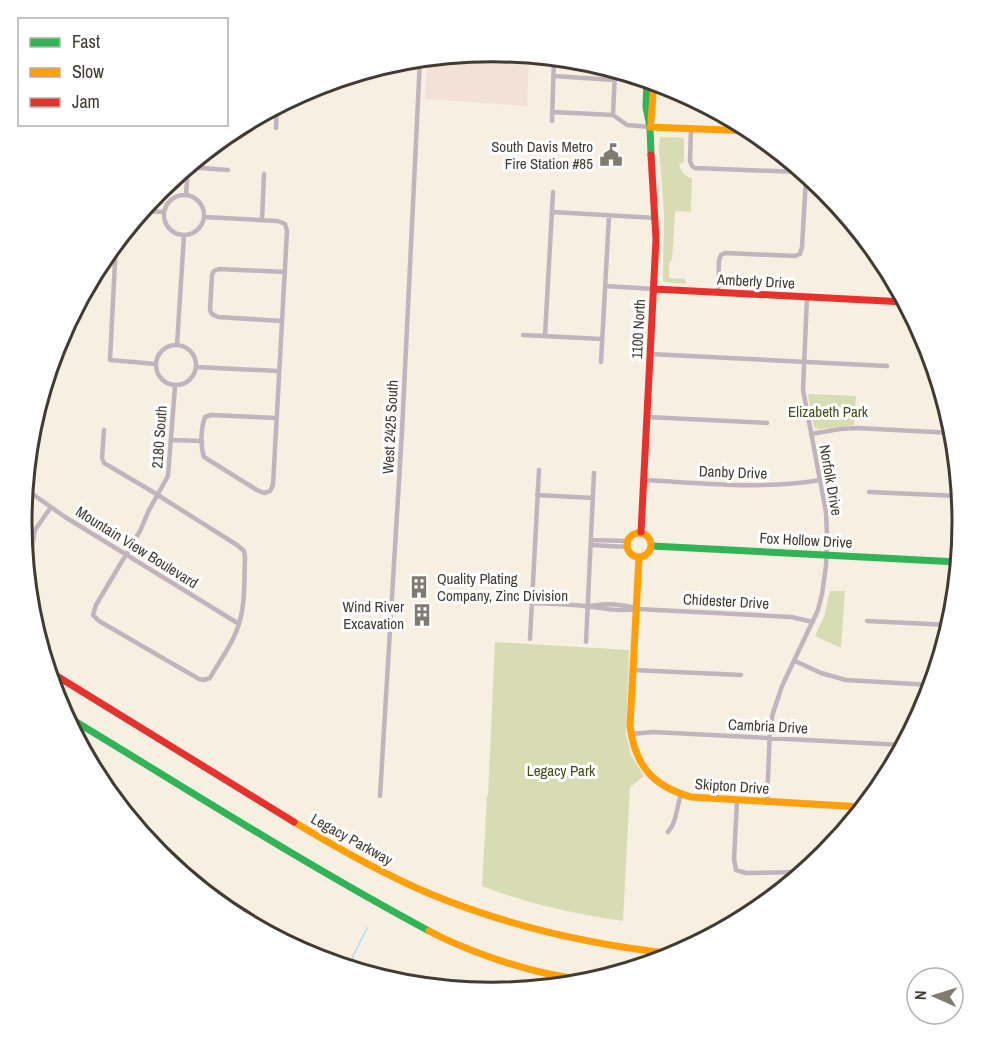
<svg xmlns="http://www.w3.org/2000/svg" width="983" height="1044" viewBox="0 0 983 1044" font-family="'Archivo Narrow',sans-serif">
<rect width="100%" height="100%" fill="#f6efe2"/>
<path fill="#f2e1d7" d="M492,52l37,3 -2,51 -102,-7 2,-41z"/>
<path fill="#d8dcb2" d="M662,137l21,1 1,3v21l-5,2c2,6 5,13 13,14l-1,34 -15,-1 -1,2 -3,47 -2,1 -1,6v11l16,1 1,5 -22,-2 -1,-2 1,-67 -5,-65 1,-10z
M808,394l48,2 -2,29 -35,4 -4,-1 -2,-5z
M830,591h15l-4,57 -26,-12 9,-19z
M495,642l134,8 -3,84 5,21 13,21 -14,11 -7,134c-49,-7 -95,-17 -141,-35l5,-90h1z"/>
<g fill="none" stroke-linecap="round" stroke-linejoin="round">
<path stroke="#aadff3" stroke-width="1.5" d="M350,968l3,-12 14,-28"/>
<path stroke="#c1b4bc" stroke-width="4.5" d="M553,76l62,4
M552,112l61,3 14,10 23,2
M613,115l2,-45
M552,121l2,-63
M276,128l1,-22
M691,128l-1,33 2,5 3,2 103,4 6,2 2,4 -4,69 -2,7 -5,2 -70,-3 -4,2 -2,5 -1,32
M188,167l40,3
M186,195l2,-29
M164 215a20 20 0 1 1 40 0a20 20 0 1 1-40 0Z
M141,211l23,1
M552,212l104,6
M204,217l74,4 7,3 2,7 -14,254 -3,6 -6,2 -7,-3 -53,-33c-4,-12 -3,-29 1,-40l6,-2 65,3
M262,220l2,-46
M116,242l-6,118 46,4
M605,286l49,3
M282,321l-64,-4 -6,-3 -2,-4 2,-35 2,-4 5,-2 66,3
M523,335l79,4
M545,336l8,-144
M177,345l7,-110
M156 365a20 20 0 1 1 40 0a20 20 0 1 1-40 0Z
M650,354l237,12
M601,362l8,-146
M196,367l83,4
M647,417l120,6
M104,430l-2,28 2,5 49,29 11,7 73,46 7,6 1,6c-1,24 1,52 -9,75 -6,16 -18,31 -26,46l-6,2 -5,-1 -100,-58 -6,-6 3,-10 44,-74 9,-21 19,-34 7,-90
M811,434l29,-5 17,-1 96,5
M171,440l31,1
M27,459l8,-17 3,-38
M644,480c58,3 118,10 177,0
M24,488l41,29 174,107
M869,492l90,4
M537,495l56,3
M591,540l37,1
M591,545l37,2
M25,566l6,-13 4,-23 16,-23
M532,603c17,1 35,1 52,3 18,2 34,6 53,3l154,8 22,5
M590,606c15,-3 31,-2 45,2
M867,621l83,4
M530,639l9,-169
M586,642l8,-169
M795,661l26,12 25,7 85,5
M633,670l108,5
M631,734l22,-2 250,13
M380,796l22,-365 18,-372
M737,801l-3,58 2,11 10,3 57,-1
M767,802l3,-74 3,-15 9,-27 36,-76 4,-16 4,-28 1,-30 -1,-24 -23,-122 4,-93
M668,832c9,-10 8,-24 13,-37"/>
<path stroke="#30b455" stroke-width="7" d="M647,80l-1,27 4,20 1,28
M652,546l306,16
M63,714c121,73 241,150 366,217"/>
<path stroke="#ff9f0a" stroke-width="7" d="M651,121l3,-39
M650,127l102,4
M627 545a12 12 0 1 1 24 0a12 12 0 1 1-24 0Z
M639,557l-9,169c5,40 23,60 61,71l172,10
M294,822c43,26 87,51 134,71 79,33 162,52 248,61
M429,931c34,18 82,35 120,43 14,3 28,5 42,7"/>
<path stroke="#e5322d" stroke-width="7" d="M654,289l251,13
M641,532l15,-293 -5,-84
M47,670l247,152"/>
</g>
<defs>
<g id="civic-bare" transform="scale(1.8)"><path d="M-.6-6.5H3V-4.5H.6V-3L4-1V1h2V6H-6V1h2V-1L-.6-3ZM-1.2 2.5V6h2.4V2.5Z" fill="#807a70" stroke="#fff" stroke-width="2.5" paint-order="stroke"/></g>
<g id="building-bare" transform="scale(1.8)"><path d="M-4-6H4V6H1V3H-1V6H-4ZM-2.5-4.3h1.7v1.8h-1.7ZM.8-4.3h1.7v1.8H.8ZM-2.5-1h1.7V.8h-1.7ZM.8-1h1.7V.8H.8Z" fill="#807a70" stroke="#fff" stroke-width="2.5" paint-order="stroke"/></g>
</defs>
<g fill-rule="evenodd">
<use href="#civic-bare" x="611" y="155"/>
<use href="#building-bare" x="419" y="587"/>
<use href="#building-bare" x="422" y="615"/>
</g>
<g text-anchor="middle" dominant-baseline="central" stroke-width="6" stroke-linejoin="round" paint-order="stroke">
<g font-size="15" fill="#413b32" stroke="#fff" text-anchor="end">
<text x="593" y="146">South Davis Metro<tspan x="593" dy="17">Fire Station #85</tspan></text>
<text x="437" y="578" text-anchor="start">Quality Plating<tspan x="437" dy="17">Company, Zinc Division</tspan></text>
<text x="404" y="606">Wind River<tspan x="404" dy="17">Excavation</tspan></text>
</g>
<g font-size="15" fill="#413b32" stroke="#fff">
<text transform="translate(756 281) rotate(3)">Amberly Drive</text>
<text transform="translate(638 329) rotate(-87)">1100 North</text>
<text transform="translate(390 427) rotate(-87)">West 2425 South</text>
<text transform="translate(159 437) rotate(-86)">2180 South</text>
<text transform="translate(733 472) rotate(2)">Danby Drive</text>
<text transform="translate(831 480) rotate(80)">Norfolk Drive</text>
<text transform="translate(806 540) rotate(3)">Fox Hollow Drive</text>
<text transform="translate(137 547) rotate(32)">Mountain View Boulevard</text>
<text transform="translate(726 601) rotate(3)">Chidester Drive</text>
<text transform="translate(768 726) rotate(3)">Cambria Drive</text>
<text transform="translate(732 786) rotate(4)">Skipton Drive</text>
<text transform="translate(352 839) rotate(29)">Legacy Parkway</text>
</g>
<g font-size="15" fill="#444c1a" stroke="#fff">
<text x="828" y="411">Elizabeth Park</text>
<text x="561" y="770">Legacy Park</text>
</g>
</g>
<path d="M0 0H983V1044H0ZM32 522a460 460 0 1 1 920 0a460 460 0 1 1-920 0Z" fill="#fff" fill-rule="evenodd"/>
<path fill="none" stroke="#413b32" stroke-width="3" d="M32 522a460 460 0 1 1 920 0a460 460 0 1 1-920 0Z"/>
<rect x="18" y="18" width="210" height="108" fill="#ffffff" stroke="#b3b1ad" stroke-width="1.5"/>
<rect x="30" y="38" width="30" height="9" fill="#30b455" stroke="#b3b1ad" stroke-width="1.5"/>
<text x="72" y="48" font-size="18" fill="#413b32">Fast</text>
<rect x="30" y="68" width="30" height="9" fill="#ff9f0a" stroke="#b3b1ad" stroke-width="1.5"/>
<text x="72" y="78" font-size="18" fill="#413b32">Slow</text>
<rect x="30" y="98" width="30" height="9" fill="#e5322d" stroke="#b3b1ad" stroke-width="1.5"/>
<text x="72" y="108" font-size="18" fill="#413b32">Jam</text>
<g transform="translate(935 996) rotate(273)"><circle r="28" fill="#ffffff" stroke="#b3b1ad" stroke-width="1.5"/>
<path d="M0-4.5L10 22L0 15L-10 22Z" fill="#807a70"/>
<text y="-9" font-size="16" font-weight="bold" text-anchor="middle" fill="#413b32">N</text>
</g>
</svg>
